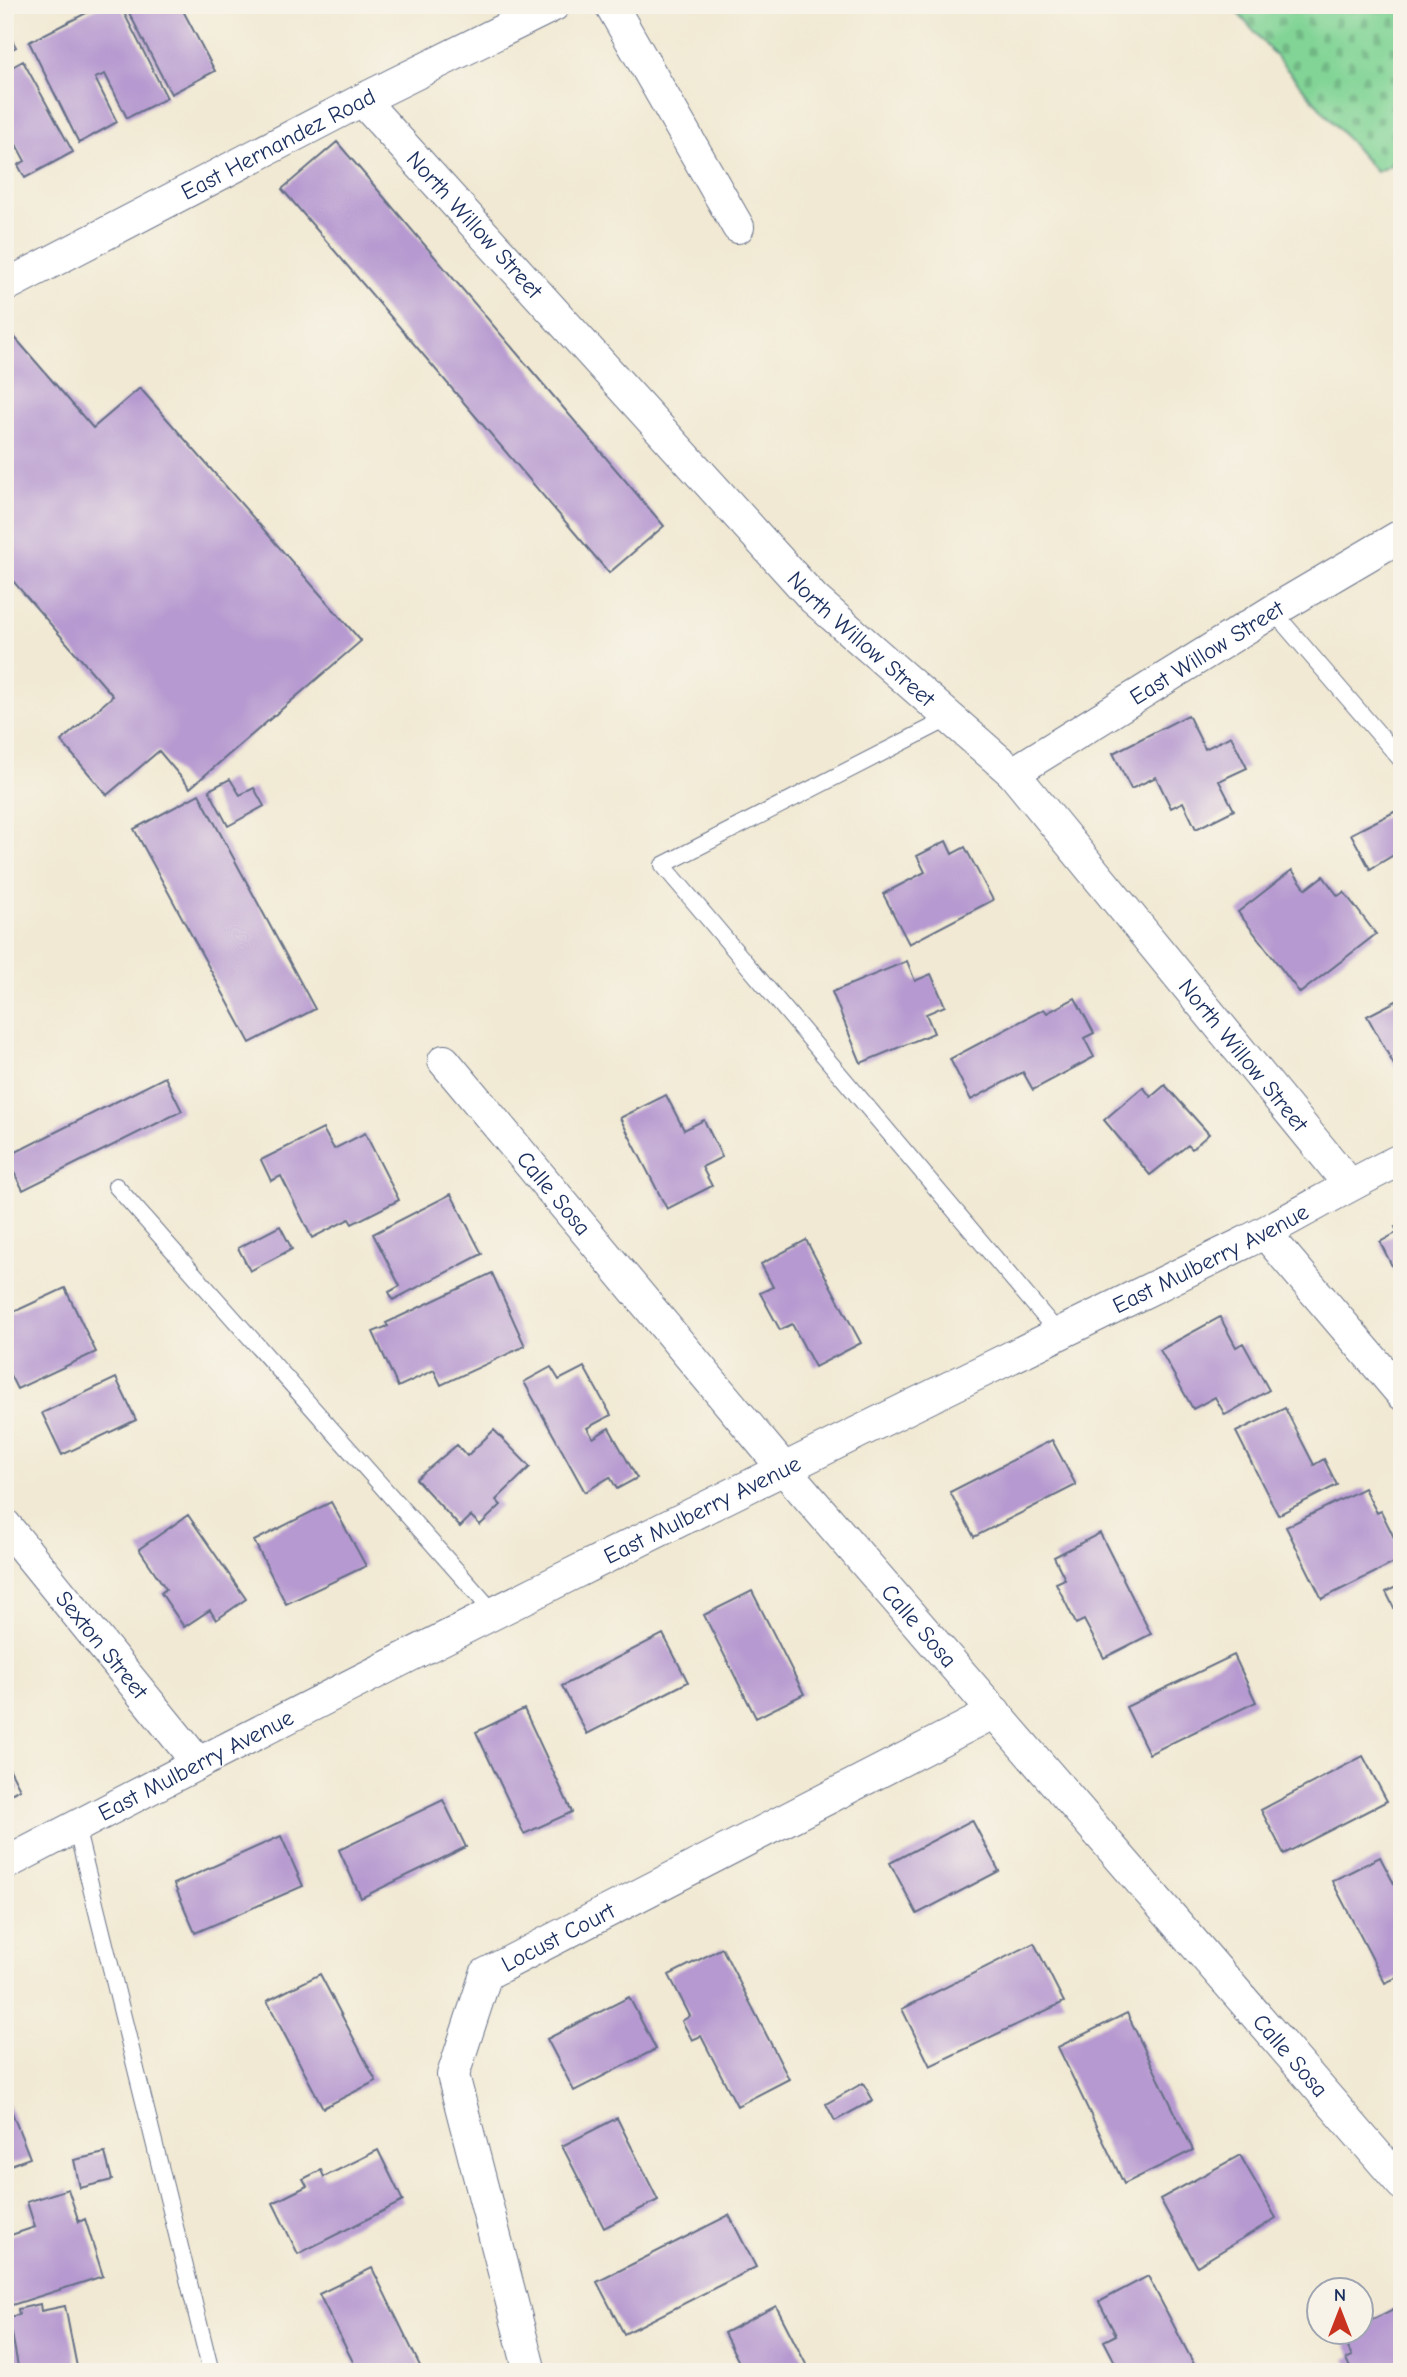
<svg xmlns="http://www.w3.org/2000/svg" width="1407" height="2377" viewBox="0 0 1407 2377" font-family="'Comic Neue',sans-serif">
<defs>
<pattern id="cemetery-stones" width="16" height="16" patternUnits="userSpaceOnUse" patternTransform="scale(1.75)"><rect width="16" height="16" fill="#82d496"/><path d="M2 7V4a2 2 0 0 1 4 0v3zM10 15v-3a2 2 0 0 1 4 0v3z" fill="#70b684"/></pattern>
</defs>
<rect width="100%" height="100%" fill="#f7f3e8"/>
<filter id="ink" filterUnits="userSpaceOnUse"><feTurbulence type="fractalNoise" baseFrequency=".0143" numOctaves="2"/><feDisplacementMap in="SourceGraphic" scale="14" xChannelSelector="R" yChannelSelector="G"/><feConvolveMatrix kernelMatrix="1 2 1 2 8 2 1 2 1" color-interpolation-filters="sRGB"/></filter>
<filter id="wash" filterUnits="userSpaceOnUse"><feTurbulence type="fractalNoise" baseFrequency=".00686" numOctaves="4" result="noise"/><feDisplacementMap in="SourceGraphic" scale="28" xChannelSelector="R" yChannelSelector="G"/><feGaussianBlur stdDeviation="1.57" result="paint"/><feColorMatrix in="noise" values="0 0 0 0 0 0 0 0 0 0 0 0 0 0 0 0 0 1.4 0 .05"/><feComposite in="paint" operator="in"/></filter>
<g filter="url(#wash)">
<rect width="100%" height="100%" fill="#f1e9d3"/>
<path fill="url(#cemetery-stones)" stroke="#4e827a" stroke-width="2" d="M1231,5h171v155l-26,12z"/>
<g id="blocks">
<path fill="#b699d0" d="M102,5h18l47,93 -40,20 -22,-44 -10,4 22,44 -38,21 -50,-101z
M125,5h55l35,66 -44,23z
M5,27l11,20 -11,6z
M23,61l50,91 -48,26 -7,-13 7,-4 -20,-37v-53z
M337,142l327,384 -55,47 -327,-384z
M5,326l88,102 47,-40 221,253 -171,147 -31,-37 -52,44 -46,-54 52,-45 -108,-124z
M1188,715l17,34 26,-13 16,32 -28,13 15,29 -38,19 -13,-27 -12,6 -15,-31 -25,12 -18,-36z
M230,779l10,16 14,-7 10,18 -36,20 -19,-36z
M199,794l116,215 -65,34 -116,-214z
M1402,808v42l-32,19 -19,-35z
M946,841l6,13 13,-7 28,53 -84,44 -26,-50 42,-22 -8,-16z
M1292,870l14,19 17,-13 15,20 6,-4 32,42 -76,59 -62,-81z
M907,961l8,20 16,-7 14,32 -19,8 8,19 -73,30 -29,-71z
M1075,998l19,35 -10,5 10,19 -61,33 -10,-18 -52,28 -21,-41 94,-50 3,4z
M1402,998v74l-3,2 -32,-58z
M165,1077l17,34 -159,79 -17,-33z
M1165,1085l44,49 -17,15 -4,-4 -38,30 -46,-55 39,-33 8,10z
M666,1095l18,35 20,-10 18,37 -20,10 10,19 -45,23 -47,-91z
M323,1129l11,20 31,-16 34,67 -47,24 -3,-5 -37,19 -31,-62 -10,5 -10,-21z
M451,1194l31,60 -89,46 -4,-8 11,-6 -27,-52z
M1402,1223v63l-22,-44 18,-10 -3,-5z
M280,1226l12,23 -42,22 -12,-23z
M806,1240l55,103 -46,24 -23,-43 -12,6 -20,-37 13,-6 -12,-23z
M492,1273l33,73 -84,39 -7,-15 -36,17 -25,-55 15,-6 -2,-3z
M65,1288l31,64 -79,37 -12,-24v-49z
M1220,1317l16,30 7,-4 26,47 -44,25 -10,-18 -22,12 -33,-59z
M551,1367l8,13 25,-13 27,48 -24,13 6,10 16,-10 28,50 -20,11 -7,-12 -25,15 -61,-110z
M116,1378l20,42 -74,35 -20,-42z
M1285,1408l29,57 10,-6 13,26 -59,30 -42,-83z
M494,1430l36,37 -34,33 5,5 -21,20 -9,-9 -11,11 -44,-48 41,-34 10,11z
M1052,1440l24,45 -102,52 -24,-45z
M1364,1488l13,25 4,-2 21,43v5l-80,40 -36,-72z
M331,1502l35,64 -80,38 -32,-63z
M188,1515l58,84 -30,21 -6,-10 -26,17 -23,-34 5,-4 -27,-40z
M1100,1533l51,101 -47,24 -20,-38 -8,4 -20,-41 9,-4 -11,-22z
M1402,1584v40l-16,-32z
M752,1591l52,103 -48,24 -52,-103z
M663,1634l25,48 -101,52 -25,-48z
M1234,1655l22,47 -107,52 -23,-47z
M524,1709l48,103 -48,22 -48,-102z
M1363,1756l24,45 -103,53 -23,-44z
M5,1760l15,29 -15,8z
M443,1800l23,47 -105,51 -22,-48z
M972,1820l27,51 -82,43 -27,-51z
M281,1836l22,50 -108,47 -21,-49z
M1380,1857l22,42v76l-17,8 -53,-102z
M1034,1943l30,59 -134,64 -28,-57z
M722,1948l67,131 -52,27 -36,-70 -9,4 -10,-19 8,-5 -21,-41z
M320,1974l56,107 -53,27 -56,-107z
M629,1997l27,52 -82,42 -27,-52z
M1127,2013l66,137 -69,34 -66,-137z
M863,2083l10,17 -38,21 -9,-17z
M5,2095l25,63 -25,9z
M617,2118l41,82 -54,28 -42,-82z
M378,2150l25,51 -105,53 -25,-51 34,-17 -4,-7 18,-9 3,7z
M105,2153l7,27 -32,8 -6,-28z
M1240,2155l36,63 -79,48 -37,-67z
M68,2189l11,33 6,-3 18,57 -94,30 -4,-10v-59l30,-10 -8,-25z
M729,2215l27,52 -132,67 -27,-52z
M372,2268l51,104h-65l-39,-78z
M1148,2276l50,96h-78l-16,-31 12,-6 -17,-33z
M40,2304l1,7 24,-5 13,66h-59l-10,-55 10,-2 -1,-6z
M776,2306l34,66h-66l-20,-39z
M1397,2307l5,10v55h-50l-6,-13 6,-3 -10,-21 7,-3h13v-7z"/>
</g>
</g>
<g filter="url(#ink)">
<use href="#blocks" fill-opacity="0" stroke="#667087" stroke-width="2"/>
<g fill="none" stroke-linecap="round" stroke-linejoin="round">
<g stroke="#667087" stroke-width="18">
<path id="service" d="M1273,611l129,150
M950,718l-287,147 396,469
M116,1186l379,428
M76,1827l135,545"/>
</g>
<g stroke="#667087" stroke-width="34">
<g id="minor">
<path d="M611,5l127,222"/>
<path id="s1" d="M362,100l452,499 199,174 336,411"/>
<path id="s2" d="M5,286l357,-186 192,-95"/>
<path id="s3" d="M1013,773l260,-162 129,-76"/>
<path id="s4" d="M444,1061l340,408 618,715"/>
<path d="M1265,1233l137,161"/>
<path id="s5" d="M5,1525l193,238"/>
<path id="s6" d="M5,1864c408,-215 823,-417 1237,-620 54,-27 105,-59 160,-85"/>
<path id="s7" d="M530,2372l-77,-297 33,-101 509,-262"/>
</g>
</g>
<use href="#service" stroke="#fff" stroke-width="16"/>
<use href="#minor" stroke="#fff" stroke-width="32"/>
</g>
</g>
<g text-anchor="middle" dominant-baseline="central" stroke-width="6" stroke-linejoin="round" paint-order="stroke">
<g font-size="23" fill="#1b2f5e" stroke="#f7f3e8">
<text stroke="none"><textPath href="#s2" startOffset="308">East Hernandez Road</textPath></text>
<text stroke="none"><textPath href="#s1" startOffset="168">North Willow Street</textPath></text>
<text stroke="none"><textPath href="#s1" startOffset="735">North Willow Street</textPath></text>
<text stroke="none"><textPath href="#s3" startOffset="228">East Willow Street</textPath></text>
<text stroke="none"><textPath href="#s1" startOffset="1302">North Willow Street</textPath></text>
<text stroke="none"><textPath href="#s4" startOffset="172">Calle Sosa</textPath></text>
<text stroke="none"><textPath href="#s6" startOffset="1349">East Mulberry Avenue</textPath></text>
<text stroke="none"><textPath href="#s6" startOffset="782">East Mulberry Avenue</textPath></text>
<text stroke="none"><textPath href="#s4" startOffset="738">Calle Sosa</textPath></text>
<text stroke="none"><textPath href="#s5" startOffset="154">Sexton Street</textPath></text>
<text stroke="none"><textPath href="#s6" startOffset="215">East Mulberry Avenue</textPath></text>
<text stroke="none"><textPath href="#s7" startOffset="494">Locust Court</textPath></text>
<text stroke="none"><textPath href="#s4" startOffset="1306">Calle Sosa</textPath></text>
</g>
</g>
<rect width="1407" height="2377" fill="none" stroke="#f7f3e8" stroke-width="28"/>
<g transform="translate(1340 2311)"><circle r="33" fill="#f7f3e8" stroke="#9fa5b1" stroke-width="2"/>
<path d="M0-5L12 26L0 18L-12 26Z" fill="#c8321e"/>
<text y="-10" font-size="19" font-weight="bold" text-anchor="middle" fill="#1b2f5e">N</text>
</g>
</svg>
